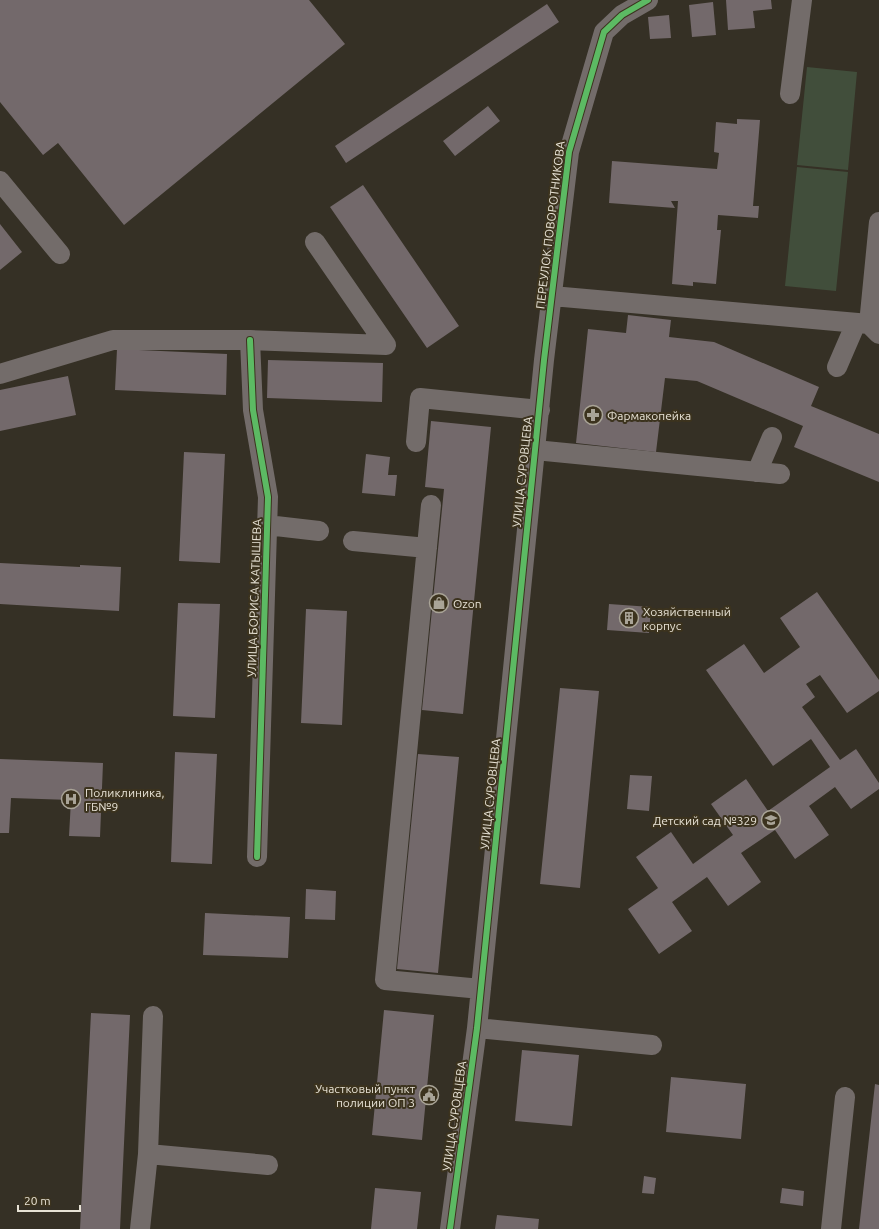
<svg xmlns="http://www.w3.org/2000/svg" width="879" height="1229" viewBox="0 0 879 1229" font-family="Ubuntu,sans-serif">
<rect width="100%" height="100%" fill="#353025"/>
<path fill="#414e3b" d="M807,67l50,5 -9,98 -51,-5z
M797,167l51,5 -12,119 -51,-5z"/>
<path fill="#73696b" d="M0,0h309l36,44 -221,181 -66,-82 -15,12 -43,-53z
M726,0h45l1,9 -19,2 2,17 -27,2z
M713,2l3,33 -24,2 -3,-32z
M547,4l12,18 -213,141 -11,-17z
M669,15l2,23 -21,1 -2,-22z
M488,106l12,15 -45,35 -12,-15z
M737,119l23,1 -7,86h6l-1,12 -40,-3 -1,15h4l-5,54 -23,-2v4l-21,-2 6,-83h-7l4,7 -66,-5 3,-42 105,8 2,-16 -5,-1 2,-30 21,2z
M363,185l96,141 -32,22 -97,-141z
M0,224l22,28 -22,18z
M628,315l43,5 -2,17 45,5 105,45 -8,19 68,28v48l-85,-35 9,-21 -106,-45 -32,-3 -9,74 -80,-9 12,-114 38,4z
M117,349l110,5 -1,41 -111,-5z
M268,360l115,3 -1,39 -115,-4z
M68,376l8,39 -76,16v-41z
M431,421l60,6 -28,287 -41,-4 22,-221 -19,-2z
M184,452l41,2 -5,109 -41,-2z
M366,454l24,3 -2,18h9l-2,21 -33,-3z
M0,563l80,4v-2l41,2 -2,44 -119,-7z
M817,592l62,88v11l-32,22 -27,-38 -14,9 9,13 -13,10 38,53 16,-11 23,34v6l-28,20 -16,-22 -26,19 20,29 -34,24 -20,-29 -34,23 20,29 -33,24 -21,-29 -35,25 20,29 -33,23 -31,-45 30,-21 -22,-31 35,-25 22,32 40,-29 -22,-31 35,-25 22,32 62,-44 -19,-28 -38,27 -67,-96 38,-26 20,29 36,-26 -20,-29z
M178,603l42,1 -5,114 -42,-2z
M609,604l42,3 -2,26 -42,-3z
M306,609l41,2 -5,114 -41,-2z
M560,688l39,3 -19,197 -40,-4z
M175,752l42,2 -5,110 -41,-2z
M418,754l41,3 -21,216 -41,-4z
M0,759l103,4 -3,74 -31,-1 2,-36 -60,-2 -2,35h-9z
M630,775l22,1 -3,35 -22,-2z
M306,889l30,2 -1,29 -30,-1z
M205,913l85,4 -2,41 -85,-3z
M384,1010l50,5 -12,125 -50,-5z
M91,1013l39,2 -10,214h-40z
M522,1050l57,5 -7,71 -57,-5z
M671,1077l75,7 -5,55 -75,-7z
M875,1084l4,1v144h-20z
M644,1176l12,2 -2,16 -12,-1z
M375,1188l46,4 -4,37h-46z
M782,1188l22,3 -1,15 -23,-3z
M497,1215l42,4 -1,10h-43z"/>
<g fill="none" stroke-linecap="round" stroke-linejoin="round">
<path stroke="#736c6a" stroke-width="20" d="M790,94l12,-94
M0,181l60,73
M315,242l71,103
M552,296l317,28 10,10
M869,324l10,-102
M250,340l3,70 15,87 -11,360
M837,367l19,-44
M0,374l113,-34h137l136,5
M416,442l4,-44 120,12
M535,450l245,24
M757,472l15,-35
M431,505l-46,475 96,9
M267,525l52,6
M353,541l74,7
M477,1028l175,17
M148,1154l120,11
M140,1229l8,-75 5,-138
M450,1229l27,-201 67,-668 25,-208 35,-120 18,-17 26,-15
M831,1229l14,-132"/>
<g stroke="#3c331e" stroke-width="8">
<path id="cycleway" d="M250,340l3,70 15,87 -11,360
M450,1229l27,-201 67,-668 25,-208 35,-120 18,-17 26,-15"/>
</g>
<use href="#cycleway" stroke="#5cba63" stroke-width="6"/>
</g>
<defs>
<g id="pharmacy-ring" transform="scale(1)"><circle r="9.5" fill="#3c331e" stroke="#a9a497" stroke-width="1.5"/><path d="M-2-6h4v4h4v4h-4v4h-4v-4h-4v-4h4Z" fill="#a9a497"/></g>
<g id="shop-ring" transform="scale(1)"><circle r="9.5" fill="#3c331e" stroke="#a9a497" stroke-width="1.5"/><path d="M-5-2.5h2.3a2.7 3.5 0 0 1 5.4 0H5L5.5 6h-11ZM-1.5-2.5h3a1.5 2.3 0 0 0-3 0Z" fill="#a9a497"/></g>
<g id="building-ring" transform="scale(1)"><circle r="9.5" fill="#3c331e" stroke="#a9a497" stroke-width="1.5"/><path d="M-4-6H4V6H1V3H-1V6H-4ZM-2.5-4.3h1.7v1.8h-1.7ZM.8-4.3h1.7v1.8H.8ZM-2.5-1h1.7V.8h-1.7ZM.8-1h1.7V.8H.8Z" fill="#a9a497"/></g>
<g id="hospital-ring" transform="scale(1)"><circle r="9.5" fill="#3c331e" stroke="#a9a497" stroke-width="1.5"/><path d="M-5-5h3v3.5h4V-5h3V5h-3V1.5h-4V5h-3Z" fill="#a9a497"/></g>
<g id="school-ring" transform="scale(1)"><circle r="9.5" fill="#3c331e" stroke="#a9a497" stroke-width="1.5"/><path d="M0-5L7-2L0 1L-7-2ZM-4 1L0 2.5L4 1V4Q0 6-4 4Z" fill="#a9a497"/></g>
<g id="civic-ring" transform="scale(1)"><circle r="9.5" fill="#3c331e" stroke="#a9a497" stroke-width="1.5"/><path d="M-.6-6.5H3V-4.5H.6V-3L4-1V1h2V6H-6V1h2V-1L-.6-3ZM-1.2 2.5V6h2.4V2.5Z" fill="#a9a497"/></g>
</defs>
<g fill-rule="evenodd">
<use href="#pharmacy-ring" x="593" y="415"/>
<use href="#shop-ring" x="439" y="603"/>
<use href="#building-ring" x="629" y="618"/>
<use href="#hospital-ring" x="71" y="799"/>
<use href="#school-ring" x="771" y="820"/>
<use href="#civic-ring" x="429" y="1095"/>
</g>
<g text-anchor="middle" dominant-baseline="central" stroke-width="4" stroke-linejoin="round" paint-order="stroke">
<g font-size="12" fill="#e7e2d5" stroke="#3c331e">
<text transform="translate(550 225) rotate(-83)">ПЕРЕУЛОК ПОВОРОТНИКОВА</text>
<text transform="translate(522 472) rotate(-84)">УЛИЦА СУРОВЦЕВА</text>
<text transform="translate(254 598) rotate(-88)">УЛИЦА БОРИСА КАТЫШЕВА</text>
<text transform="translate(490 794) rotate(-84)">УЛИЦА СУРОВЦЕВА</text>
<text transform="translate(454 1116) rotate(-82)">УЛИЦА СУРОВЦЕВА</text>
</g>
<g font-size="12" fill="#e7e2d5" stroke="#3c331e" text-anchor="start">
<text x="607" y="415">Фармакопейка</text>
<text x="453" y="603">Ozon</text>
<text x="643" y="611">Хозяйственный<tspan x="643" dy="14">корпус</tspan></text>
<text x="85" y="792">Поликлиника,<tspan x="85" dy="14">ГБ№9</tspan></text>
<text x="757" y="820" text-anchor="end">Детский сад №329</text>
<text x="415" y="1088" text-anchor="end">Участковый пункт<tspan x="415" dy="14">полиции ОП 3</tspan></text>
</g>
</g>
<path d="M18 1205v6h62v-6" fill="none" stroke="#e7e2d5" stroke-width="2"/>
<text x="24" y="1205" font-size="12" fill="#e7e2d5" stroke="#3c331e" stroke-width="3" paint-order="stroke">20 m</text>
</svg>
